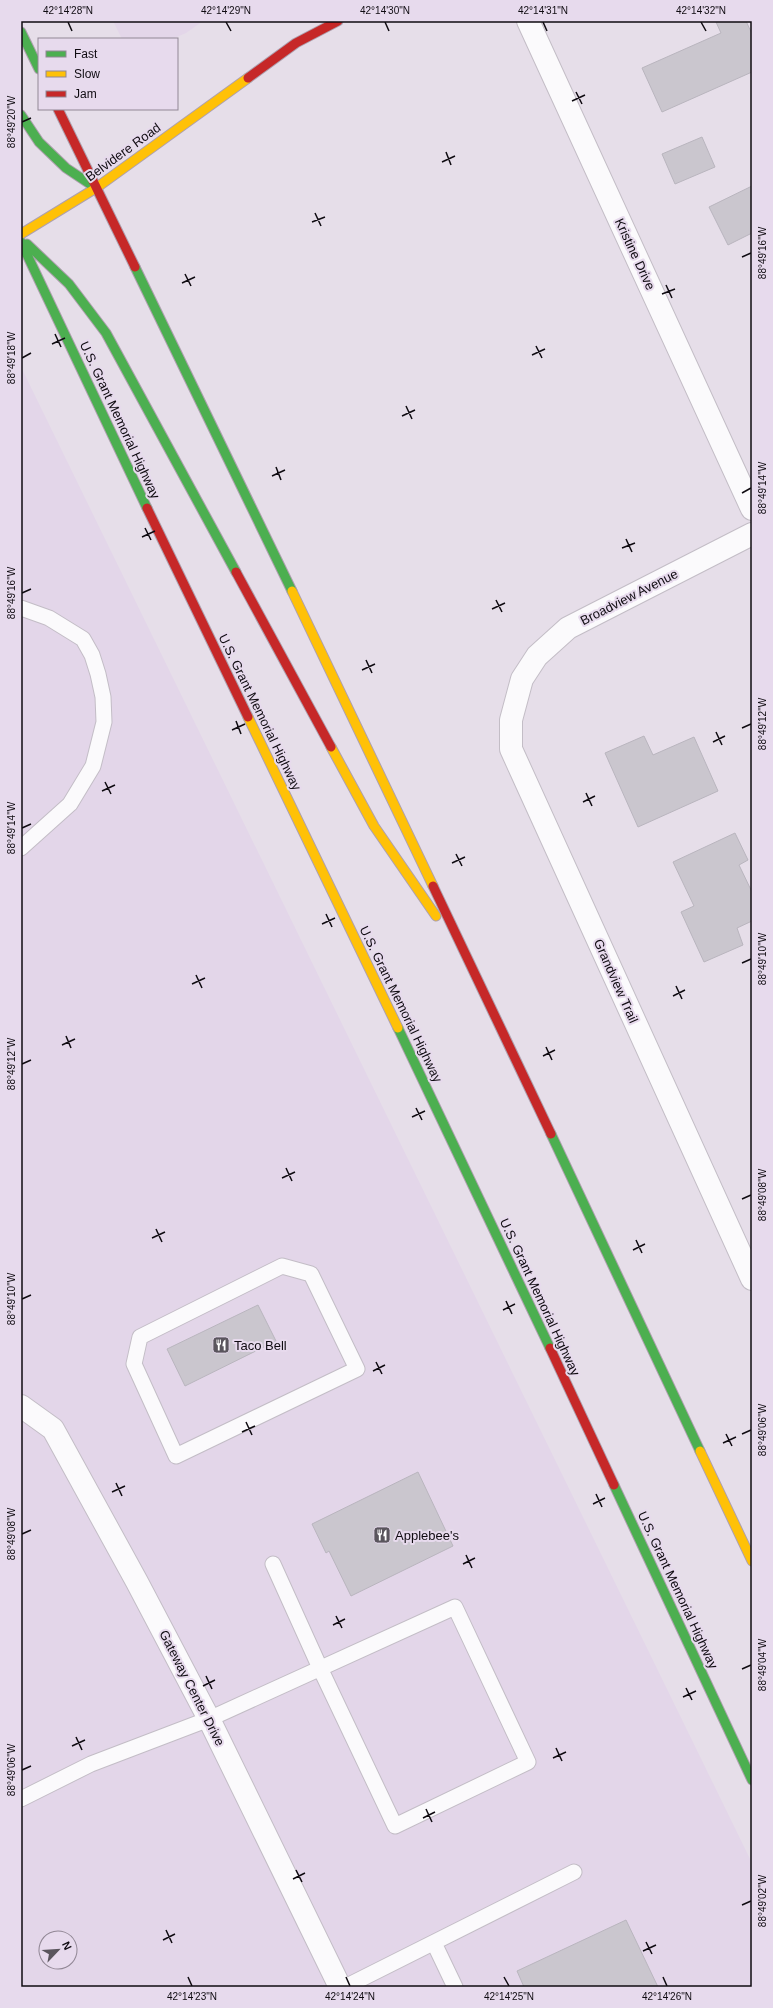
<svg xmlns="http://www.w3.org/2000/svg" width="773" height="2008" viewBox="0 0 773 2008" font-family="Arial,sans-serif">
<rect width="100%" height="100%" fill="#e6dee9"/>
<path fill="#e3d6e9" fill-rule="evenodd" d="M113,21h90l-17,12 -14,6h-50z
M21,367l731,1496v124h-731zM46,1938h24v24h-24z"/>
<path fill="#cac6ce" stroke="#b9b5be" d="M717,21h29l6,13v38l-90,40 -20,-44 79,-35 -5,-11z
M702,137l13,30 -40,17 -13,-30z
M752,186v47l-24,12 -19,-38z
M644,736l9,19 41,-18 24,54 -80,36 -33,-74z
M735,833l13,27 -9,5 13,27v29l-15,7 6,17 -39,17 -23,-50 13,-6 -21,-44z
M258,1305l18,36 -91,45 -18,-37z
M418,1472l35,74 -102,50 -22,-45 -3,2 -14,-29z
M626,1920l32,67h-134l-7,-16z"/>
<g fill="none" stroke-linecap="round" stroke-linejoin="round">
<g stroke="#c3bdc6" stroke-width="17">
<path id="lane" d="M21,608l28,10 34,21 9,16 6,19 5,23 1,25 -11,44 -23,38 -49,44
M282,1266l29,8 46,95 -181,87 -42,-92 6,-27z
M21,1799l70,-35 118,-45 246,-112 73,155 -133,64 -75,-158 -47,-104
M434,1943l21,44
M345,1987l229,-115"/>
</g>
<g stroke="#c3bdc6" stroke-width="24">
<path id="street" d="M528,21l224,488
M752,534l-184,94 -31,28 -15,23 -11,41v29l241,530
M21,1406l32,23 84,153 72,137 131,268"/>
</g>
<g stroke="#aea0ae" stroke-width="11">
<path id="fast" d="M21,32l18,37
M21,115l18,27 27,26 30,20
M21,242l126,266
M27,244l42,40 37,49 130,239
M135,267l157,324
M398,1028l152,320
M551,1134l149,317
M614,1485l138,295"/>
</g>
<g stroke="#aea0ae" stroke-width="11">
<path id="slow" d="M21,234l75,-46 152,-110
M292,591l141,295
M248,717l150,311
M331,747l43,79 62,90
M700,1451l52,110"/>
</g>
<g stroke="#aea0ae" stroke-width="11">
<path id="jam" d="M248,78l48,-35 42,-22
M58,109l77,158
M147,508l101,209
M236,572l95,175
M433,886l118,248
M550,1348l64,137"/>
</g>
<use href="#lane" stroke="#fbfafc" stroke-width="15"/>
<use href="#street" stroke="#fbfafc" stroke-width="22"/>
<use href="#fast" stroke="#4caf50" stroke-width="9"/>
<use href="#slow" stroke="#ffc107" stroke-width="9"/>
<use href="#jam" stroke="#c62828" stroke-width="9"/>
</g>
<path fill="none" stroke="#0f0b11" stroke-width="1.5" d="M68,22l4,9M226,22l5,9M385,22l4,9M543,22l4,9M701,22l5,9M576,92l6,12M572,101l13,-6M22,122l9,-4M446,152l5,13M442,162l13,-6M315,213l6,13M312,222l13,-5M742,257l9,-4M185,274l6,12M182,283l13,-6M666,285l6,13M662,294l13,-5M55,334l6,13M52,344l13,-6M536,346l6,12M532,355l13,-6M22,358l9,-5M406,406l6,13M402,416l13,-6M276,467l5,13M272,476l13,-6M742,493l9,-5M145,528l6,12M142,537l13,-6M626,539l6,13M622,548l13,-5M22,593l9,-4M496,600l6,12M492,609l13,-6M366,660l6,13M362,670l13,-6M236,721l5,13M742,728l9,-4M232,730l13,-6M716,732l6,13M713,742l12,-6M105,782l6,12M102,791l13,-6M586,793l6,13M583,802l12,-6M22,828l9,-4M456,854l6,12M452,863l13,-6M326,914l6,13M322,924l13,-6M742,963l9,-4M196,975l6,13M192,984l13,-6M676,986l6,13M673,996l12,-6M66,1036l5,12M62,1045l13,-6M546,1047l6,13M543,1056l12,-6M22,1064l9,-4M416,1108l6,12M412,1117l13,-6M286,1168l6,13M282,1178l13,-6M742,1199l9,-4M156,1229l6,13M152,1238l13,-6M636,1240l6,13M633,1250l12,-6M22,1299l9,-4M506,1301l6,13M503,1310l12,-6M376,1362l6,12M373,1371l12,-6M246,1422l6,13M242,1432l13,-6M726,1434l6,12M742,1434l9,-4M723,1443l13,-6M116,1483l6,13M112,1492l13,-6M596,1494l6,13M593,1504l12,-6M22,1534l9,-4M466,1555l6,13M463,1564l12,-6M336,1616l6,12M333,1625l12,-6M742,1669l9,-4M206,1676l6,13M203,1686l12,-6M686,1688l6,12M683,1697l13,-6M76,1737l6,13M72,1746l13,-6M556,1748l6,13M553,1758l13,-6M22,1770l9,-4M426,1809l6,13M423,1818l12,-6M296,1870l6,12M293,1879l12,-6M742,1905l9,-4M166,1930l6,13M163,1940l12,-6M646,1942l6,12M643,1951l13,-6M188,1977l4,9M346,1977l4,9M504,1977l5,9M663,1977l4,9"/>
<defs>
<g id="restaurant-square" transform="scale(0.9)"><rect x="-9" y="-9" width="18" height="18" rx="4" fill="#5a555d" stroke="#e7daed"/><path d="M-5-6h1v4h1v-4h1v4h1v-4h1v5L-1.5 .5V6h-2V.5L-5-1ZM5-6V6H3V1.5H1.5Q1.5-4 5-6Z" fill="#fff"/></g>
</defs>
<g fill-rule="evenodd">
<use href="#restaurant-square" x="221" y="1345"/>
<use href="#restaurant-square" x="382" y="1535"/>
</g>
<g text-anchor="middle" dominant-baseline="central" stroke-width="4" stroke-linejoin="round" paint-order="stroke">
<g font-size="13" fill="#0f0b11" stroke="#e7daed">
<text transform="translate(123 152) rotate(-36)">Belvidere Road</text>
<text transform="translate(635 254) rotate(65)">Kristine Drive</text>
<text transform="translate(120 420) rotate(65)">U.S. Grant Memorial Highway</text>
<text transform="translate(629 597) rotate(-27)">Broadview Avenue</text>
<text transform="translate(260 712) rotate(64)">U.S. Grant Memorial Highway</text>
<text transform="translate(616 981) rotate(66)">Grandview Trail</text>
<text transform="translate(401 1004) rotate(64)">U.S. Grant Memorial Highway</text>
<text transform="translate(540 1297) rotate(65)">U.S. Grant Memorial Highway</text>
<text transform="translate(678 1590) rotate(65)">U.S. Grant Memorial Highway</text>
<text transform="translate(192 1688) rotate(63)">Gateway Center Drive</text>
</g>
<g font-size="13" fill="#0f0b11" stroke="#e7daed" text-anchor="start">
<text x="234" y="1345">Taco Bell</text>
<text x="395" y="1535">Applebee's</text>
</g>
</g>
<rect width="773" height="2008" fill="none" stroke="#e7daed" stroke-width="44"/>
<rect x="38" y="38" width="140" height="72" fill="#e7daed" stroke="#918795"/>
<rect x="46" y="51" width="20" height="6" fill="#4caf50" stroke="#918795"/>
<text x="74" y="58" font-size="12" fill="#0f0b11">Fast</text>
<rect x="46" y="71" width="20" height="6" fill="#ffc107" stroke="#918795"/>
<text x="74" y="78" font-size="12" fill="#0f0b11">Slow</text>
<rect x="46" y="91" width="20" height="6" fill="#c62828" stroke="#918795"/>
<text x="74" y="98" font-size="12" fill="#0f0b11">Jam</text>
<g transform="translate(58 1950) rotate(65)"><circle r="19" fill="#e7daed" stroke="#918795"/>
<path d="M0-3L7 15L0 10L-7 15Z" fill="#5a555d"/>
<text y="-6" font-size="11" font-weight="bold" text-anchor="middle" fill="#0f0b11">N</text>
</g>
<rect x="22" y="22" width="729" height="1964" fill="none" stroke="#0f0b11" stroke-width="1.5"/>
<g font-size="10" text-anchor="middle" fill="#0f0b11">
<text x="68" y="14">42°14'28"N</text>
<text x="226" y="14">42°14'29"N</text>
<text x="385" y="14">42°14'30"N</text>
<text x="543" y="14">42°14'31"N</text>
<text x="701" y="14">42°14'32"N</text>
<text transform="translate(11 122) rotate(-90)" y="4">88°49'20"W</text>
<text transform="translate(762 253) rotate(-90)" y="4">88°49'16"W</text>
<text transform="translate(11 358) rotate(-90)" y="4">88°49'18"W</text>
<text transform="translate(762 488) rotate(-90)" y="4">88°49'14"W</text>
<text transform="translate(11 593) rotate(-90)" y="4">88°49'16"W</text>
<text transform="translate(762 724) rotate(-90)" y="4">88°49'12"W</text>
<text transform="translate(11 828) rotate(-90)" y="4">88°49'14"W</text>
<text transform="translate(762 959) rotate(-90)" y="4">88°49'10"W</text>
<text transform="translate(11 1064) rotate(-90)" y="4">88°49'12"W</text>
<text transform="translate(762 1195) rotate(-90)" y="4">88°49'08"W</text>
<text transform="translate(11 1299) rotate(-90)" y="4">88°49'10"W</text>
<text transform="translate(762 1430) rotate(-90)" y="4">88°49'06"W</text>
<text transform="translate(11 1534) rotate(-90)" y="4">88°49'08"W</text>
<text transform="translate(762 1665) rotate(-90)" y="4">88°49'04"W</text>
<text transform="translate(11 1770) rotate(-90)" y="4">88°49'06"W</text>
<text transform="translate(762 1901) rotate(-90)" y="4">88°49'02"W</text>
<text x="192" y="2000">42°14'23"N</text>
<text x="350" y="2000">42°14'24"N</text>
<text x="509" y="2000">42°14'25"N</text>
<text x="667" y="2000">42°14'26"N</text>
</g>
</svg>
